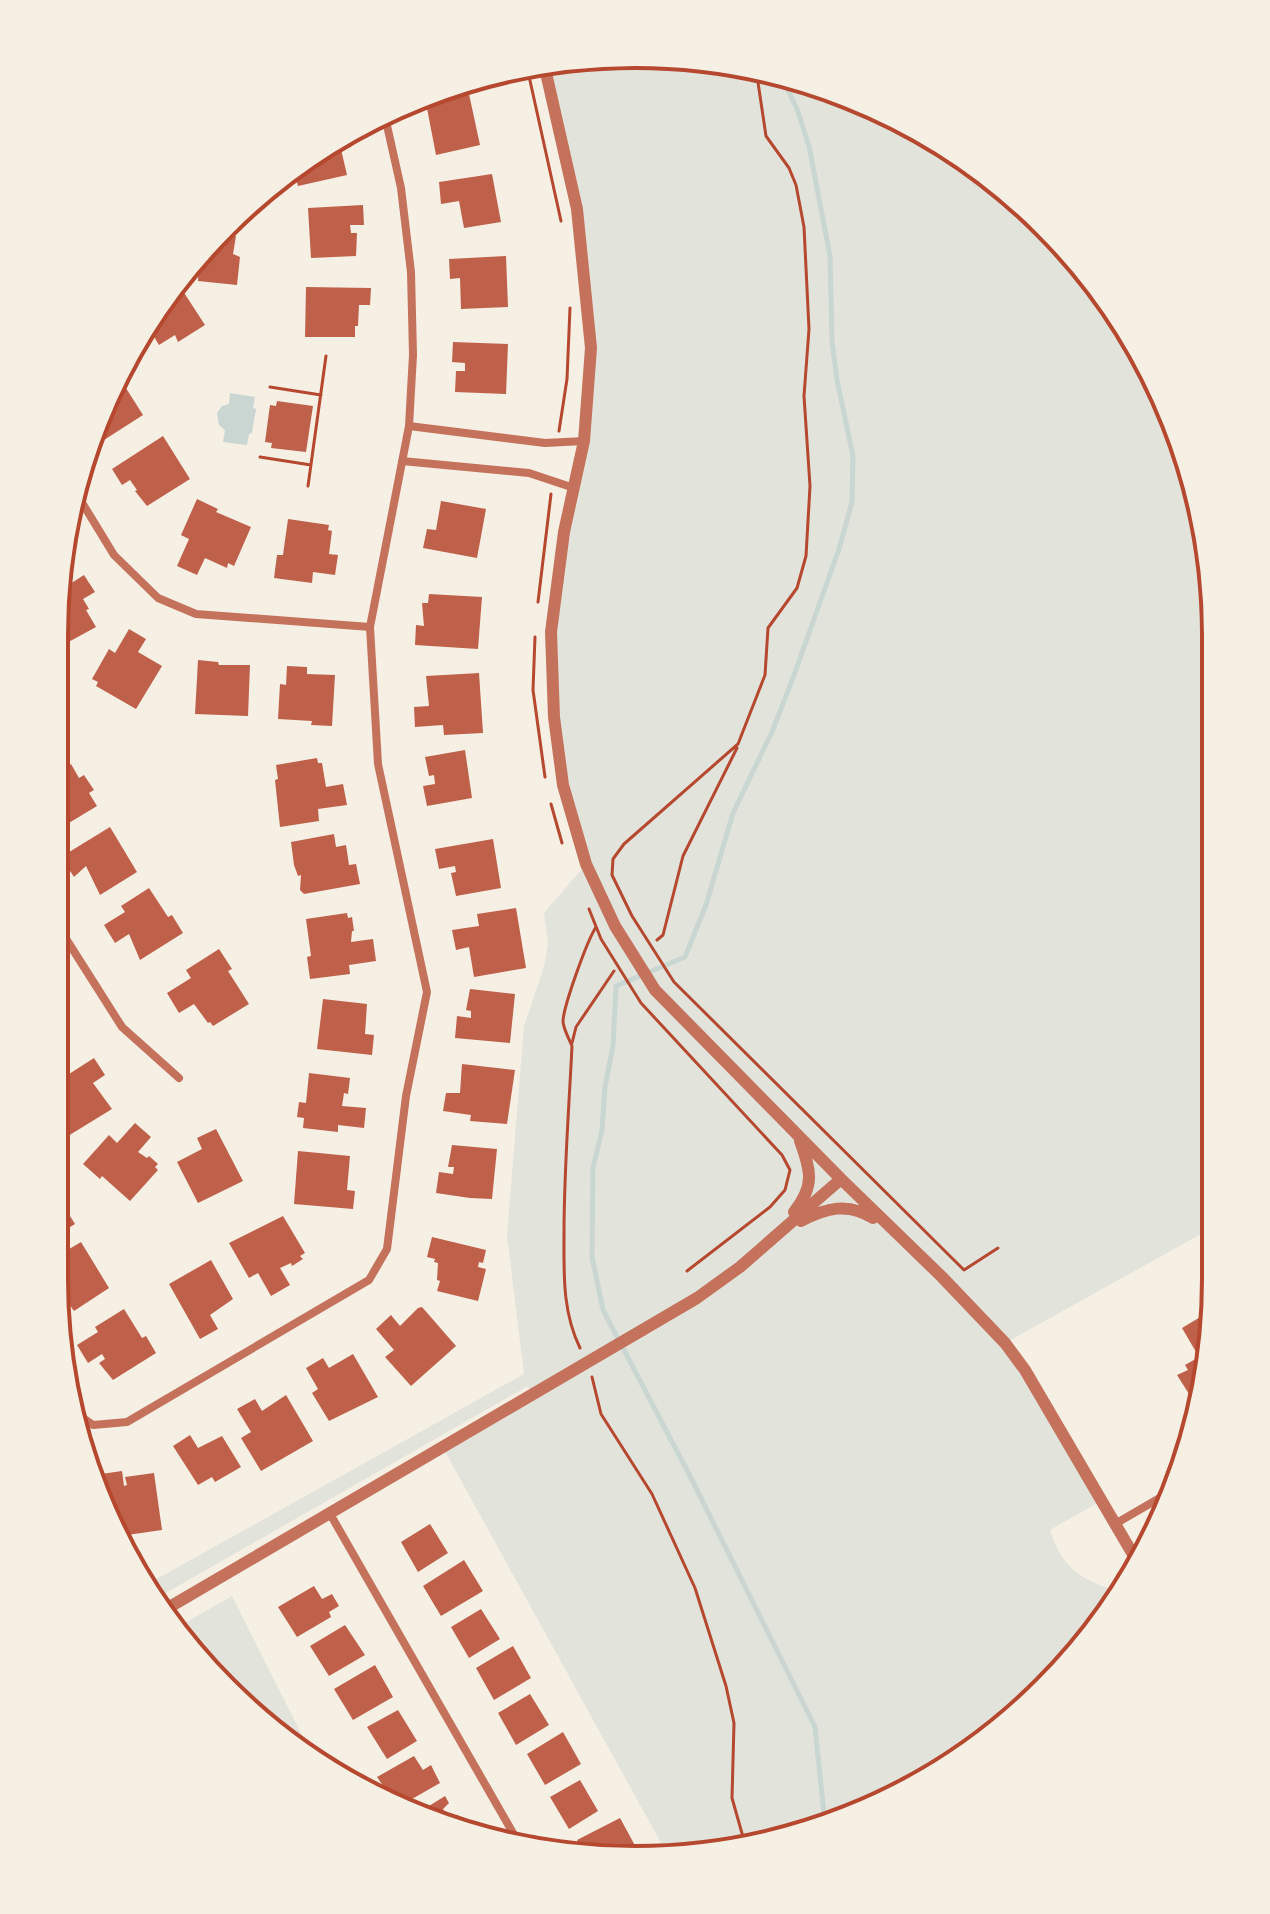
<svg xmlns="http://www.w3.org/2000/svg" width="1270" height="1914" viewBox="0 0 1270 1914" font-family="Roboto,sans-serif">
<rect width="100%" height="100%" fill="#f6efe4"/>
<path fill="#e2e4dc" d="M597,55l114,4 111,26 104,47 92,66 78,84 60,96 40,107 19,112 -3,631 -207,115 96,158 -51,29c12,37 29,49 66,61l1,3 -45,68 -146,120 -141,58 -119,12 -224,-406 89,-52 -3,-8 -376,215 -8,-15 380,-212 -17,-139 17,-209 20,-59 4,-23 -4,-31 42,-49 -23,-79 -12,-153 33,-191 7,-93 -14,-139 -33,-145z
M232,1596l82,163 -33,-19 -105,-112z"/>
<path fill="#c9d6d2" d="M230,393l25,4 -2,11 3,1 -4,24 -3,1 -2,11 -24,-3 2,-12 -6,-5 -2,-12 5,-7 7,-2z"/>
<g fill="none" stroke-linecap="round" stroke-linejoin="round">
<path stroke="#c9d6d2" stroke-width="5" d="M781,75l16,34 12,37 21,110 2,85 5,39 16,76 -1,46 -13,47 -46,129 -21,54 -39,81 -27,92 -21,52 -69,29 -3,60 -8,41 -3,43 -9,38 -1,89 11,53 87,166 125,251 10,97"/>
</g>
<path fill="#bf614a" d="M462,86l3,9 4,-1 11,51 -44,10 -10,-52 16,-3 -2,-9z
M347,133l4,14 -10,2 6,26 -49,11 -5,-19z
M492,174l9,48 -37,6 -5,-27 -18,3 -2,-22z
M363,205l1,20h-14l1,8h6l-1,23 -45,2 -3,-50z
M218,234l18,2 -3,18 7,3 -3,28 -39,-4 1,-30z
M506,256l2,51 -47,2 -1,-31 -10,1 -1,-20z
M306,287l65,1 -1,17h-11l-1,21h-3v11h-50z
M181,288l24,37 -27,17 -3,-7 -16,10 -11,-18 22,-32z
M453,342l55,2 -2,50 -51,-2 1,-21h9v-8l-13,-1z
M117,374l26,41 -39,25 -6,-9z
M277,401l36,5 -7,46 -35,-4 1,-5 -7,-1 5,-37 6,1z
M163,436l27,43 -43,27 -12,-15 2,-1 -7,-10 -8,5 -10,-16z
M197,499l21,10 -2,3 35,15 -17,39 -6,-3 -1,5 -22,-10 -8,17 -20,-9 12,-27 -8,-4z
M441,501l45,8 -9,49 -54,-10 4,-19 9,1z
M288,519l41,6 -1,5 4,1 -3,23 9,1 -3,20 -22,-3 -1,11 -38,-5 3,-23h6z
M84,575l11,17 -12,7 6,10 -3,1 10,17 -33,18 -5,-6 1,-48z
M429,594l53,3 -4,52 -63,-4 1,-20 8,1 -2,-23h6z
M129,629l17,10 -8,13 24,14 -26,43 -40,-23 2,-4 -6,-3 17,-30 6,4z
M198,660l20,2 1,3h31l-2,51 -53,-2z
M287,666l20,1v7l28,1 -3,51 -21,-1 1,-4 -34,-2 2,-35 6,1z
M479,673l4,60 -39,2 -1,-10 -28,2 -1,-20 15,-1 -3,-30z
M465,750l7,48 -45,8 -4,-20 12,-2 -1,-9 -5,1 -4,-19z
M317,758l1,5h4l4,24 17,-3 4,21 -29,4 1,12 -39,6 -5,-47 3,-1 -2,-14z
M71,764l8,14 5,-3 10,15 -5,3 8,13 -38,23 -2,-3 1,-54z
M110,827l27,45 -37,23 -14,-29 -12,11 -13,-20z
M334,834l2,13 10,-2 3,20 7,-1 4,20 -56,10 -4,-4 1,-15 -3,1 -4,-11 -3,-23z
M493,839l8,49 -45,8 -5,-23 5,-1 -1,-6 -16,3 -4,-20z
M149,888l19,29 4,-2 11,18 -43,27 -11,-26 -14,9 -11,-18 21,-13 -4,-6z
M516,908l10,60 -52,9 -5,-30 -13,3 -4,-20 27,-4 -2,-12z
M347,913l1,5 4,-1 2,14h-2l-1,11 22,-3 3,22 -27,4 1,9 -40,5 -3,-22 4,-1 -5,-37z
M219,949l13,20 -4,2 21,33 -36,22 -3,-4 -2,1 -14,-19 -15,9 -12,-20 24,-15 -5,-8z
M470,989l45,5 -5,49 -55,-5 2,-22 14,2v-7l-5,-1z
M323,999l44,5 -2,30 9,1 -2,20 -55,-6z
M94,1058l11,17 -12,8 19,26 -44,27 -13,-21v-32z
M462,1064l53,6 -8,54 -37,-3 1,-6 -28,-4 3,-18h14z
M309,1073l41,5 -2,16 -4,-1 -2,13 24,2 -2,20 -26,-3v7l-35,-4 1,-10 -7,-1 2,-15 7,1z
M135,1123l16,14 -13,15 9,6 2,-2 9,8 -3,3 3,3 -28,31 -28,-25 -2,3 -17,-15 26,-29 8,8z
M216,1129l27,52 -45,22 -21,-41 25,-13 -5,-11z
M452,1145l45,4 -5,50 -22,-1 -34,-5 3,-21 14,2 1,-7h-6z
M298,1151l52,5 -3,34 8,1 -2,18 -59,-5z
M55,1192l20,32 -21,13z
M283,1216l22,37 -5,3 3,3 -11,7 -1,-3 -11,5 10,17 -19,11 -13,-23 -9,5 -20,-35z
M432,1237l54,13 -3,13 -4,-1 -1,5 8,2 -8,32 -41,-10 3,-10 -3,-1 1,-17 -4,-1 1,-3 -8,-2z
M81,1242l28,46 -35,23 -17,-24 -2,1 -1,-30z
M211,1260l22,39 -23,16 8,14 -18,10 -31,-55z
M422,1307l34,39 -45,40 -26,-29 9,-7 -18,-21 15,-14 9,11 18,-18z
M124,1309l18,29 4,-2 10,17 -43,27 -14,-17 6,-4 -3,-5 -14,9 -11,-18 21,-13 -3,-5z
M1202,1316l9,16v23l-15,50 -19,-30 11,-5 -3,-5 14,-8 -17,-29z
M353,1354l25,43 -49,24 -17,-28 6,-4 -12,-21 17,-10 6,10z
M286,1395l27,46 -52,30 -20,-33 10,-6 -14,-23 18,-10 7,12z
M190,1435l8,13 24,-12 19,31 -26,15 -3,-5 -14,8 -25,-39z
M122,1471l2,15 3,-1 -2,-8 29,-4 8,57 -42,6 -14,-26 -5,-36z
M430,1524l18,29 -30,19 -17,-30z
M464,1560l19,31 -42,25 -18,-30z
M314,1586l8,13 10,-5 7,12 -10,6 2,5 -34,20 -19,-30z
M481,1609l19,30 -31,19 -18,-31z
M345,1625l20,30 -36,21 -19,-30z
M513,1646l18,32 -37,22 -18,-32z
M375,1665l18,32 -40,23 -19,-31z
M530,1694l19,31 -33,20 -18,-32z
M398,1710l19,31 -30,18 -20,-32z
M563,1732l18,32 -36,21 -18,-31z
M414,1756l9,14 8,-5 9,18 -42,24 -21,-30z
M580,1780l18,31 -29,18 -19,-32z
M445,1796l4,7 -6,6 4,8 11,-2 5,13 -50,-12z
M620,1818l18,33 -8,4 -31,3 -3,-5 -10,3 -9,-16z"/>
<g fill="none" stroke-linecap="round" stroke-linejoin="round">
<path stroke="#b5482f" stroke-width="3" d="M527,67l34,154
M756,69l10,67 23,32 7,17 8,42 5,102 -5,67 6,90 -4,70 -9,32 -29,40 -3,47 -27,69 -114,100 -11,15 -1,16 20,41 42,66 290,288 34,-22
M270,387l51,8
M559,431l8,-52 3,-71
M260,457l51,8
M308,486l18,-130
M538,602l13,-108
M535,637l-2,53 12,87
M551,804l11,39
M589,909l12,30 40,64 141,152 8,15 -5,20 -15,17 -83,64
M657,940l6,-5 20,-79 54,-108
M572,1043l4,-16 38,-56
M580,1348c-18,-37 -16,-75 -16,-115 0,-63 5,-125 8,-187 -3,-7 -8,-16 -9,-24 0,-15 24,-81 33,-95
M592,1377l9,37 51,80 43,94 31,98 8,37 -2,75 13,46"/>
<path stroke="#c5725c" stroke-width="8" d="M409,426l136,17 39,-2
M402,461l127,12 45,15
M78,496l36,59 44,43 38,16 174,13
M56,923l66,104 57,51
M76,1413l17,12 34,-3 242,-142 18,-31 19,-153 21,-104 -49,-228 -8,-137 39,-201 4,-71 -2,-83 -10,-84 -17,-76
M329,1512l188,328
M1115,1524l55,-32"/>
<path stroke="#c5725c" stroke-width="12" d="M544,64l33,145 14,139 -7,93 -20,91 -13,100 3,85 9,68 23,79 29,62 40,64 186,189 101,98 63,66 20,27 113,193
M794,1212c21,-26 17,-41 6,-71
M801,1221c25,-13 47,-19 72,-3
M161,1612l536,-314 43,-31 101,-88"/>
</g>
<path d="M0 0H1270V1914H0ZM635 68H635A567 567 0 0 1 1202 635V1279A567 567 0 0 1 635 1846H635A567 567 0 0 1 68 1279V635A567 567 0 0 1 635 68Z" fill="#f6efe4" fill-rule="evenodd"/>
<path fill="none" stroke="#b5482f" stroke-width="4" d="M635 68H635A567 567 0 0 1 1202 635V1279A567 567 0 0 1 635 1846H635A567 567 0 0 1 68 1279V635A567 567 0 0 1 635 68Z"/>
</svg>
